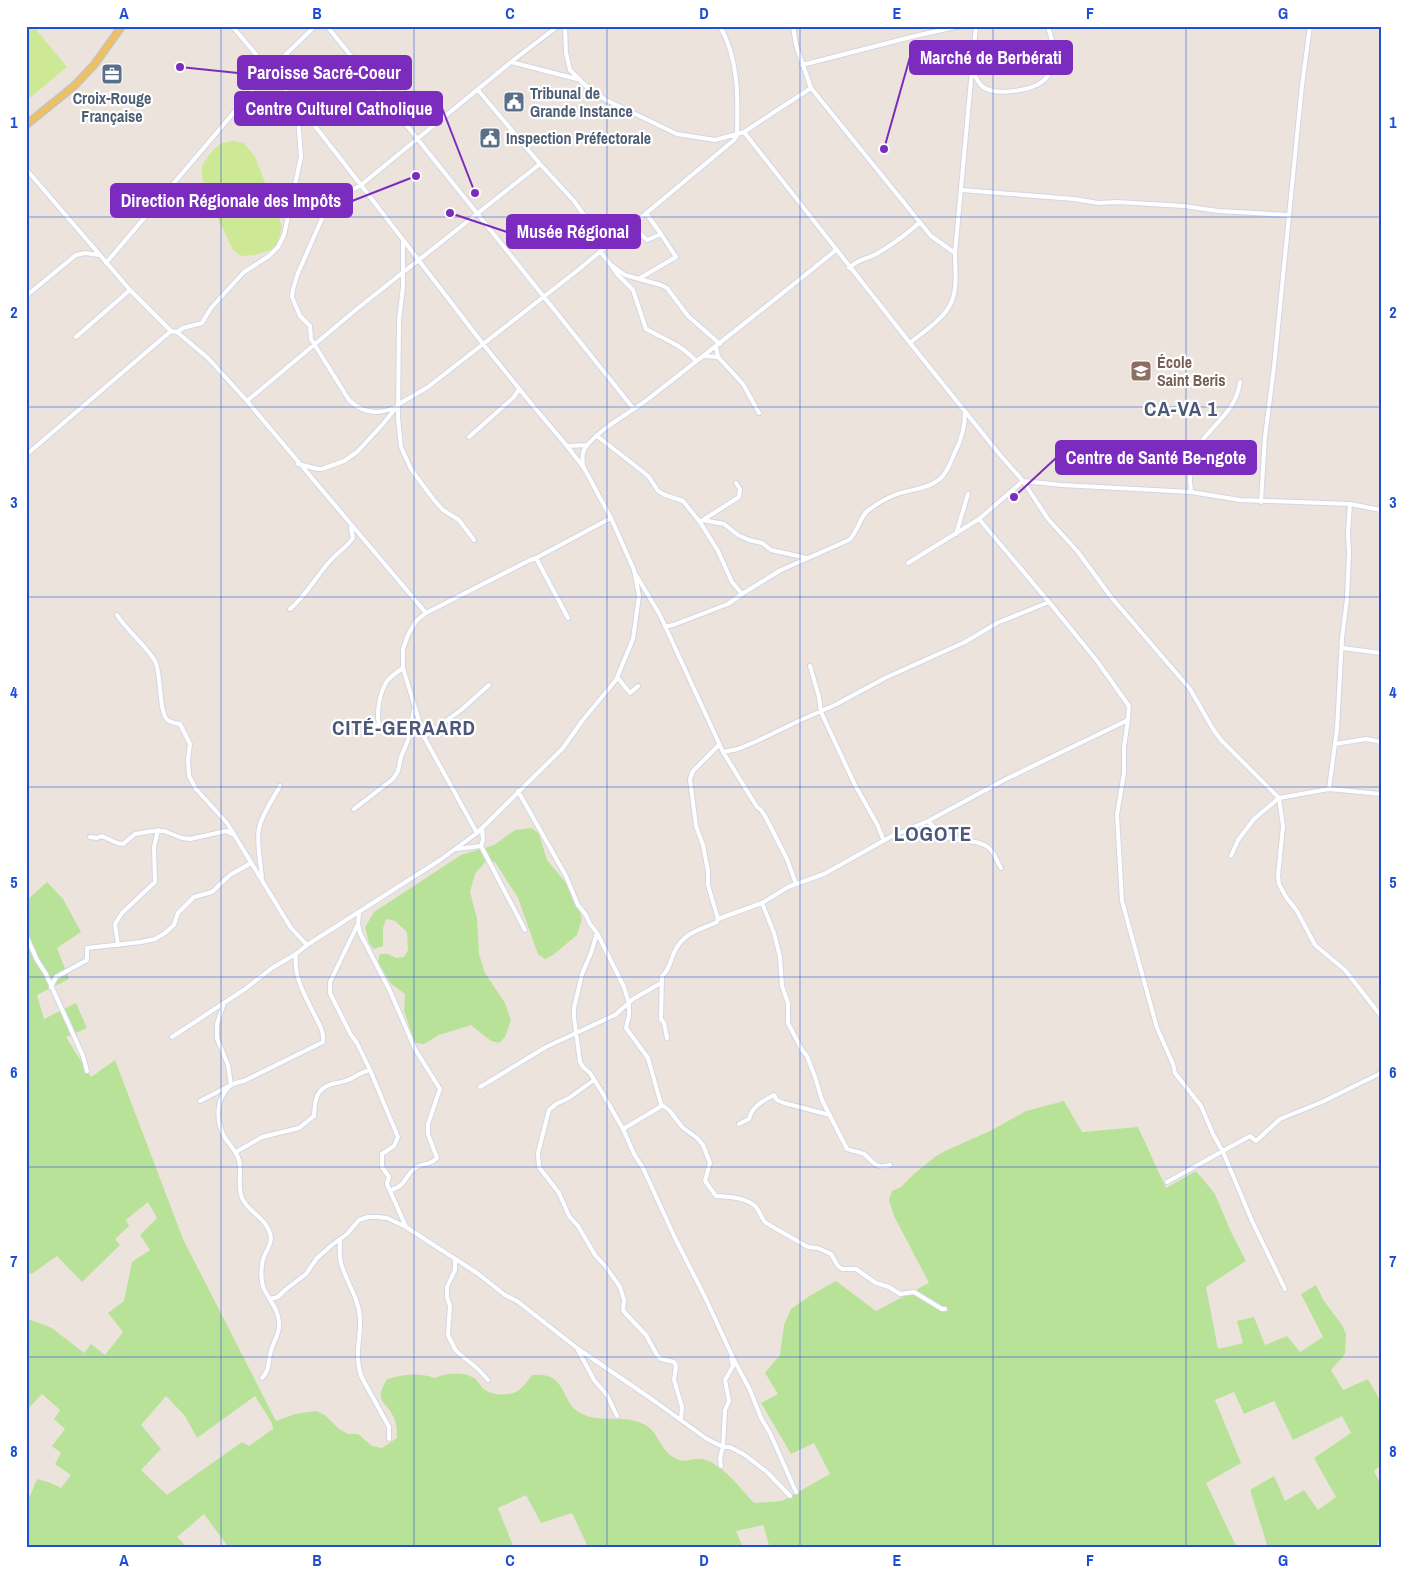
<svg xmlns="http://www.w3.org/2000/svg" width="1407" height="1574" viewBox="0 0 1407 1574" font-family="'Archivo Narrow',sans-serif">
<rect width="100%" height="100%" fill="#ece4dc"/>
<path fill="#b9e299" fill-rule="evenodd" d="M532,828l7,6 8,26 28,34 7,25 -5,16 -24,20 -8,4 -7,-5 -20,-56 -23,-36 -9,-1 -11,13 -5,18 7,26 2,36 6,19 20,30 6,17 -6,17 -6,6 -8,-2 -20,-16 -32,10 -15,9 -9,-1 -11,-32 1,-17 -14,-10 -13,-22 2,-8h8l8,4 8,-1 4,-7 -1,-18 -12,-11 -9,-2 -3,9v18l-9,3 -5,-6 -4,-16 9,-15 87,-57 33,-10 21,-15z
M47,882l16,17 18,33 -24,16 12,31 -32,16 7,24 32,-16 11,25 -21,9 25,40 24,-17 68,179 93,182 19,-7 21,-3 9,4 14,14 9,5h10l14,12 10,2 15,-10c0,-7 0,-13 -3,-20 -8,-18 -21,-15 -7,-39 17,-4 30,-7 47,-1 11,-4 26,-7 38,-1 7,3 8,10 13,13 9,6 27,6 34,0 5,-4 9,-10 13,-15 37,-4 27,28 50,39 16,8 36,2 53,7 25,6 21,25 38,36 12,8 18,0 29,2 20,4 39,30 52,44l28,-2 48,-27 -16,-31 -23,11 -30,-51 17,-9 -13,-21 15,-18 4,-30 7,-16 20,-14 25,-14 40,30 53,-28 -35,-67 -5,-16 3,-9 9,-4 13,-13 22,-18 9,-5 45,-20 36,-20 38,-10 18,31 56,-5 28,61 30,-17 19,23 16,38 15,29 -40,26 12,62 25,-6 -6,-22 17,-4 11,28 22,-9 13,16 23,-15 -22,-43 15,-9 8,16 18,24 4,9 -1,20 -14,16 12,20 25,-11 13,23v63l-7,6 7,14v33l-2,1 2,13 -4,14 -1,2h-108l-18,-58 24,-14 11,25 19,-11 14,20 18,-13 -22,-39 37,-25 -9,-17 -49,24 -19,-39 -30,13 -10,-22 -19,8 26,63 -35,20 31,65h-435l-1,-3 -7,3h-24l-7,-23 -27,6 7,17h-157l2,-1 -16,-34 -31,10 -15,-28 -28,13 16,40h-285l-25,-34 -27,23 8,8 -3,3h-156v-54l4,2 7,-17 14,4 10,5 10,-13 -16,-11 6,-11 -9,-7 13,-17 -11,-10 6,-9 -18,-16 -16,17v-93l26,10 32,25 7,-9 14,11 18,-23 -15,-19 16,-12 8,-39 18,-12 -10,-15 17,-17 -9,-16 -22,18 3,6 -14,13 5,6 -38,37 -25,-26 -24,17 -7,2v-374zM166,1396l19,20 12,22 58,-42 17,27 1,6 -24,17 -7,-4 -75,53 -26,-25 20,-21 -20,-24z"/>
<path fill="#cde995" d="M31,26h2l34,41 -41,34v-71z
M233,141l11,2 11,14 27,69 -4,17 -7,7 -16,5 -14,1 -8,-6c-7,-16 -35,-67 -31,-83 3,-8 12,-20 20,-24 3,-1 8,-2 11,-2z"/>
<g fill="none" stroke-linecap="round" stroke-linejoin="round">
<g stroke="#d2d6e3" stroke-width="6">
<path id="minor" d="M327,26l306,382
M565,26l1,27 4,17 18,18 18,12 71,34 38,6 29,-8 67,-44
M793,26l3,19 15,43 120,148 24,17
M511,62l66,17
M802,65l113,-29 45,-10
M971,67c3,7 6,15 12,20 13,9 48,4 60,-6 5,-4 8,-10 10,-16 4,-14 -2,-26 -5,-39
M478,90l62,74 34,37 32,45
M744,132l166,211 90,112 23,26 25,38 30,33 33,45 79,92 23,40 8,11 58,58 4,28 -5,50 1,8 7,13 11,14 18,34 30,25 36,46
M26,169l104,121 41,41 6,1 31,26 39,43 179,212
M961,190l113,9 24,4 19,-1 67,4 34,5 71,4
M589,222l20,3h22l16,15 14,-6 -15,-21
M403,240v47l-4,33 -1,98 3,29 10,22 23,31 9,10 16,10 15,20
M600,251l10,13 15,11 36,10 6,3 21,28 32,28
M106,263l163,-192 46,-45
M611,265l7,10 15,15 13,39c18,10 36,16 50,32
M849,268c12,-11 17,-8 29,-15 15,-9 29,-19 42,-31
M640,278l36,-21 -15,-23
M26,296l50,-41 9,-2 14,2
M177,332l6,-4 19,-5 9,-15 33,-36 25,-16 9,-9 6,-12 17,-78 -4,-54
M76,337l54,-47
M910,343c13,-11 34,-24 41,-40 7,-15 4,-35 4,-50l21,-227
M716,347l2,10 25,27 16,29
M703,356l15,1
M247,401l111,-93 182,-144
M394,408c-17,7 -32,5 -45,-8l-38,-61 -1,-13 -10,-10 -8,-19 1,-8 5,-16 26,-59 12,-15 25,-14 150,-123 47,-36
M597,436l45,35 7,6 9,14 7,4 18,6 17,21 18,29 14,31 10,12 -14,10 -55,21 -8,2
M469,437l45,-40 5,-8
M567,446l20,-1
M26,455l145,-124
M298,464l20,5h4l22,-8 13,-9 25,-27 17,-21 29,-17 150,-117 156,-130 3,-5c1,-38 2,-75 -17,-109
M583,465c-1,-8 -1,-15 5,-21 18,-20 43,-31 64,-48 61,-48 123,-96 184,-146
M1191,492c-1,-12 -3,-24 2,-35 10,-28 43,-41 47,-75
M1261,502l4,-65 9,-70 28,-282 8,-59
M703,520l36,-23 1,-8 -4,-6
M700,522l3,-2 21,4 14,11 11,5 13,3 9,7 36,8
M956,534l12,-40
M536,558l32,60
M908,563l71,-44 44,-38 39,4 129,7 49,8 110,4 31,6
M636,575l24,40 63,137 34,55 4,3 4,6 22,43 9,25
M742,594l39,-24 68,-30c10,-9 10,-24 21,-31 8,-6 17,-11 27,-15 15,-5 39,-6 48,-21 4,-6 7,-14 10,-21 7,-13 10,-25 10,-40
M290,609c17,-14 26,-33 41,-49 7,-8 16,-13 22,-22l-2,-10
M117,615c11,17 28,29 38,46 7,13 3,55 14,60 3,2 8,2 11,3l10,20 -2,16 1,16 7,13 31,34 64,105 16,17
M1342,648l39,5
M810,666l9,31 2,15 34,73 22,39 7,17
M618,678l12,15 8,-7
M1128,720l-4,27v26l-7,42 5,86 35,127 16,36 2,9 26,33 12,28 10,18 29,69 33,68
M367,733l12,-9c-3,-12 1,-32 8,-43 4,-5 10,-9 16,-13
M424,737l37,-27 28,-25
M1335,744l31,-5 15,3
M723,752l15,-3 19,-8 46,-22 32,-14 50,-27 80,-36 32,-19 52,-21
M1329,789l8,-60 5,-91 5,-39 2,-46 -1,-20 2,-29
M518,791l48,85 12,29 8,10 4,9 7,9 27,54 5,17v11l-3,13 22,30 13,46 -1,3 -37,22
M354,809l39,-30 5,-8 3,-14 7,-17 6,-30
M928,821c7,7 13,14 22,17 13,4 28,1 39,10 6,5 8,14 12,20
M482,829l1,11 -2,6 44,84
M477,833l-53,-96 -21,-69v-19l5,-14 8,-14 10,-8 104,-53 6,-2 75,-40
M90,837l7,1 5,-2 15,7 6,1 12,-10 18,-3h11l18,7 8,1 36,-8 6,3
M456,849l25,-3
M1231,856l7,-16 16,-21 25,-21 50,-9 52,5
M262,879c-1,-15 -6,-37 -3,-51 3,-14 14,-29 21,-42
M762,903l12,30 6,24 2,29 6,17v20l14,27 5,6 8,21 7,23 25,49c5,2 13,3 17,5 10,7 10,16 26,11
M359,912l-1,12 -28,58v11l21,42 6,8 13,27 28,67 -4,9 -12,8v13l7,10 -2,7 19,43 71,46 28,22 12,6 60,47 76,52 54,39 16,8h7l15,8 22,17 23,24
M718,919l-10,-34v-14l-5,-26 -7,-19 -6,-47 3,-8 26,-26
M358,924l2,9 30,58 25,58 25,40 -12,35v10l9,24c-6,7 -15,5 -22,10 -11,9 -8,17 -24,22
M597,933l-6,20 -9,21 -8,34v9l6,45 3,5 7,6 13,21 20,35 11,25 9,14 32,70 30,59 29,63 16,30 11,28 9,15 26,59
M26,935l11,25 9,14 37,82 4,15
M118,945l-3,-21 7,-11 33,-31 -1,-35 4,-17
M51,987l5,-10 31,-17v-12l54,-6 14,-3 10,-6 9,-8 4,-12 16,-16 18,-5 18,-17 21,-12
M172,1037l73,-48 27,-21 24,-14 11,-9 133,-85 37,-27 86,-85 19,-27 34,-41 17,-41 6,-43 -5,-26 -23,-52 -27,-50 -17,-22 -33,-39 -51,-63 -122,-159 -64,-82 -65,-77
M667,1038l-3,-15 -3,-4 1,-43c7,-6 8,-13 11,-21 9,-22 24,-24 44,-33l1,-3 44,-16 26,-16 36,-13 68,-38 36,-15 78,-42 122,-59 1,-14 -32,-45 -48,-59 -70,-83
M594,1080l-25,18 -13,6 -7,6 -11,43 1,14 20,26 10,23 9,10 17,29 11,12 14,20 4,13 -1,10 3,4 20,21 11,20 4,4 13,3 2,4 -2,14 8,27 -1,12
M480,1087l66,-40 69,-32 18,-16 28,-16
M200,1101l31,-16 -3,-20 -11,-27v-14l7,-21
M661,1104l9,7 12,16 15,11 6,7 7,18 -5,18 11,15c13,1 29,1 39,10 5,5 6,13 11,17l42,24 10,1 13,6 7,12 4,3h14l20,14 13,4 11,7 14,-2 28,17h3
M739,1124l10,-5c3,-13 14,-18 25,-24l3,5 7,3 46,12
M236,1152l26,-15 37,-9 15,-12c1,-15 1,-27 18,-32 5,-1 11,-2 16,-4 8,-4 13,-8 22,-10
M1167,1182l83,-46 6,5 24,-22 42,-17 59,-29
M340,1240c0,7 -1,16 1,23 5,19 18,35 19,55 1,23 -6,34 1,58l28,51v12
M455,1259v11l-8,17v10l3,9 -2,29 8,16 22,18 10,11
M270,1299l8,-2 7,-7 21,-16 11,-16 15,-13 15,-11 12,-14 9,-3h10l9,1 19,9
M578,1350l16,30 13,15 10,21
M262,1378c9,-10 5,-15 9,-27 2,-9 8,-16 8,-25 1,-14 -8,-24 -14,-35 -4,-8 -4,-18 -3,-26 0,-11 12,-20 8,-32 -5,-16 -22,-21 -28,-35 -5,-13 0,-26 -3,-38 -2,-8 -9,-15 -14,-22 -9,-16 -10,-39 5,-52 3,-3 10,-4 14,-5l79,-39c1,-10 -3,-17 -8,-26 -9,-19 -22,-39 -19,-62
M721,1466l-1,-8 3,-11 2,-37 4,-9 -4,-21 8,-14 -2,-8"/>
</g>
<g stroke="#c3c3c3" stroke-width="9">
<path id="primary" d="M26,125l48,-39 20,-21 28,-39"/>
</g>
<use href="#minor" stroke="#fff" stroke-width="4"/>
<use href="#primary" stroke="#eec05f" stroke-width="6"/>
</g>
<path fill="none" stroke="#1d4ed8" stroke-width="1" stroke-opacity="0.55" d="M221,26v1522M414,26v1522M607,26v1522M800,26v1522M993,26v1522M1186,26v1522M26,217h1355M26,407h1355M26,597h1355M26,787h1355M26,977h1355M26,1167h1355M26,1357h1355"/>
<defs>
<g id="office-square" transform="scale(1.125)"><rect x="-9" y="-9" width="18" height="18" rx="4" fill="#5c6f8a" stroke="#fff"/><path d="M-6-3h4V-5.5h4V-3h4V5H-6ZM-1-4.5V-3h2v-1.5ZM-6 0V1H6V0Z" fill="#fff"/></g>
<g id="civic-square" transform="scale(1.125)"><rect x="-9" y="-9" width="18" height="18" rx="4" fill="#5c6f8a" stroke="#fff"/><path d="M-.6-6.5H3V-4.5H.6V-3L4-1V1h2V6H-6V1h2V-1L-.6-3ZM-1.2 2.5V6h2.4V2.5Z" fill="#fff"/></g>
<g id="school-square" transform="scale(1.125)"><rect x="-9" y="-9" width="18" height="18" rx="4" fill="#8d6e63" stroke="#fff"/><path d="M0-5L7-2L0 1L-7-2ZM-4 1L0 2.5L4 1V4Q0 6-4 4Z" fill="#fff"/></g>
</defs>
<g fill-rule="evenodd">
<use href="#office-square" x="112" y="74"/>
<use href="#civic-square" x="514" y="102"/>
<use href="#civic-square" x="490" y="138"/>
<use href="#school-square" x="1141" y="371"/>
</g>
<g text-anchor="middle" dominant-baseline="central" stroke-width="4.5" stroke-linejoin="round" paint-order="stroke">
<g font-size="16" font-weight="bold" fill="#4e5e75" stroke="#fff" text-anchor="start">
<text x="530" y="93">Tribunal de<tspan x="530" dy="18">Grande Instance</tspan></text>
<text x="112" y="98" text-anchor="middle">Croix-Rouge<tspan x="112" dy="18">Française</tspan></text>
<text x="506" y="138">Inspection Préfectorale</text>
</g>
<g font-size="16" font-weight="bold" fill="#785e54" stroke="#fff" text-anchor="start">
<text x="1157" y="362">École<tspan x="1157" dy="18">Saint Beris</tspan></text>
</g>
<g font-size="21" font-weight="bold" letter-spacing="1" fill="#4b587a" stroke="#fff">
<text x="1181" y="408">CA-VA 1</text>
<text x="404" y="727">CITÉ-GERAARD</text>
<text x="933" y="833">LOGOTE</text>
</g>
</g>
<path fill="none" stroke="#7b2cbf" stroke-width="2" d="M884 149L910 57M180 67L238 73M475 193L442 108M416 176L352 201M450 213L507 232M1014 497L1056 458"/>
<g fill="#7b2cbf" stroke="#fff" stroke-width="2">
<circle cx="884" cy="149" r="5"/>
<circle cx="180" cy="67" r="5"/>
<circle cx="475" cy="193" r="5"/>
<circle cx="416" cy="176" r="5"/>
<circle cx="450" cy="213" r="5"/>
<circle cx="1014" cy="497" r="5"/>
</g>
<g fill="#7b2cbf" stroke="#7b2cbf" stroke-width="2">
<rect x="910" y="41" width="162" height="33" rx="5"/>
<rect x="238" y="56" width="173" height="33" rx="5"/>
<rect x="235" y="92" width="207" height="33" rx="5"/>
<rect x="111" y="184" width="241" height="33" rx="5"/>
<rect x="507" y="215" width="133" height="33" rx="5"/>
<rect x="1056" y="441" width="200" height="33" rx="5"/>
</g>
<g font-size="18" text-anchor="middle" font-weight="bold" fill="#fff">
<text x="991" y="64">Marché de Berbérati</text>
<text x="324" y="79">Paroisse Sacré-Coeur</text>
<text x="339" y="115">Centre Culturel Catholique</text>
<text x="231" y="207">Direction Régionale des Impôts</text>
<text x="573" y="238">Musée Régional</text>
<text x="1156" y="464">Centre de Santé Be-ngote</text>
</g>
<rect width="1407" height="1574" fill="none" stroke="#ffffff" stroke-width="55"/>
<rect x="28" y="28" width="1352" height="1518" fill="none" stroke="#1d4ed8" stroke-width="2"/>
<g font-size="16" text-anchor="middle" font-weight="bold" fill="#1d4ed8">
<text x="124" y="19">A</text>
<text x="317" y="19">B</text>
<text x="510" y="19">C</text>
<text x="704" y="19">D</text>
<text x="897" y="19">E</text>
<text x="1090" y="19">F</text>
<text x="1283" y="19">G</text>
<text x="14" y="128">1</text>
<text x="1393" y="128">1</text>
<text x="14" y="318">2</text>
<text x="1393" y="318">2</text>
<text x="14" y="508">3</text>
<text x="1393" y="508">3</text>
<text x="14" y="698">4</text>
<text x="1393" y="698">4</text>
<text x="14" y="888">5</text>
<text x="1393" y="888">5</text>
<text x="14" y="1078">6</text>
<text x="1393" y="1078">6</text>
<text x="14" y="1267">7</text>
<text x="1393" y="1267">7</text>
<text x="14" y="1457">8</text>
<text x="1393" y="1457">8</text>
<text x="124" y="1566">A</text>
<text x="317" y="1566">B</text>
<text x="510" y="1566">C</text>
<text x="704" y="1566">D</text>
<text x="897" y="1566">E</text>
<text x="1090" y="1566">F</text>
<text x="1283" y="1566">G</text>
</g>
</svg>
